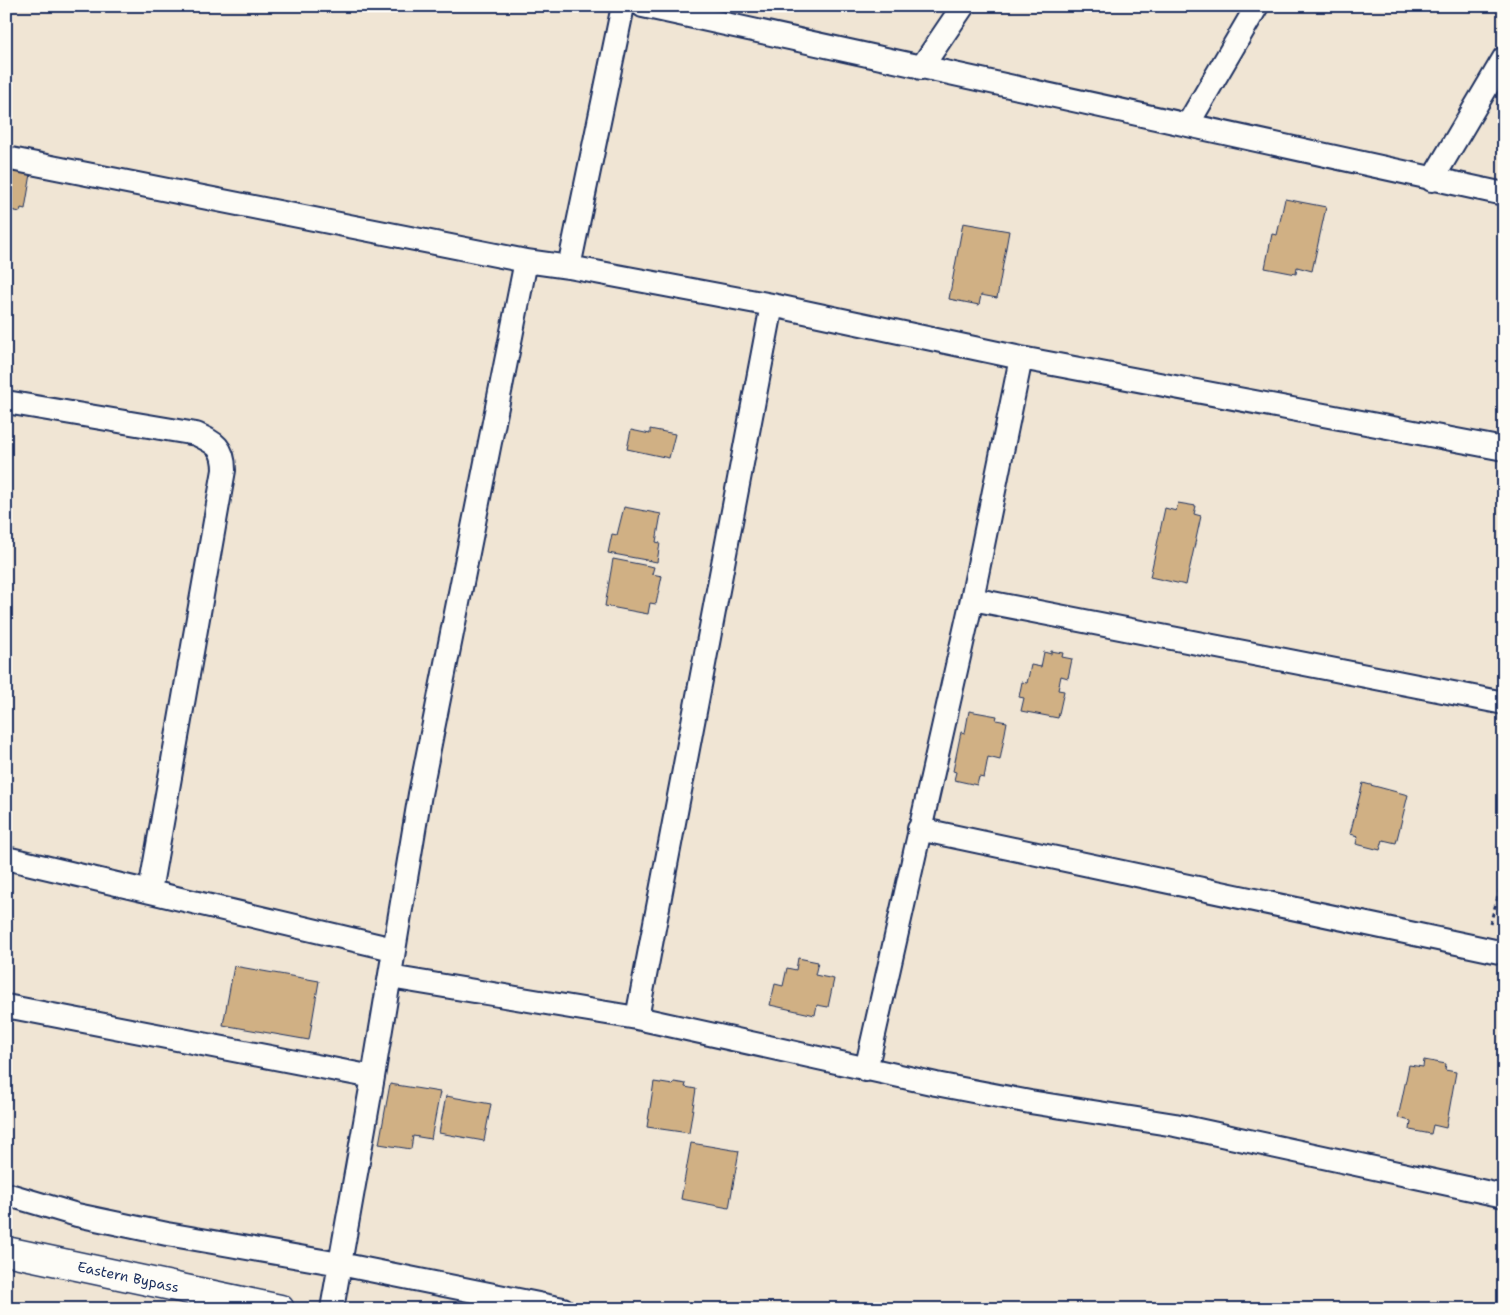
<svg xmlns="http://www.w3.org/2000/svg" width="1510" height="1315" viewBox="0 0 1510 1315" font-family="'Shantell Sans',sans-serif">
<rect width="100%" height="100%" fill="#f0e5d4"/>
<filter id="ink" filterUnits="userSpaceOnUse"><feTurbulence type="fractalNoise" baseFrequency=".02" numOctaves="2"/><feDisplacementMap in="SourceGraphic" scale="10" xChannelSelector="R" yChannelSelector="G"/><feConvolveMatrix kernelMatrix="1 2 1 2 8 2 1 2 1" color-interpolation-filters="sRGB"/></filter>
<g filter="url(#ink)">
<path fill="#d0b084" stroke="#1b2f5e" d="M6,163l26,5 -7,41 -4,-1 -1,4 -14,-3z
M1285,199l41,8 -14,64 -15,-4 -1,7 -31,-6 7,-34 5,1z
M963,223l46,8 -12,67 -16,-3 -2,10 -30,-6z
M650,429l25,5 -6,24 -42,-9 4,-19 19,4z
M1178,503l18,3 -2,8 7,2 -15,69 -36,-8 15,-69 11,3z
M624,507l37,7 -5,28 4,1 -3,19 -49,-9 4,-19 5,1z
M613,559l41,8 -2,7 10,2 -6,28 -6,-1 -2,11 -43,-8z
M1051,651l12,2 -1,4 10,2 -4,19 -7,-2 -3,14 6,1 -6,27 -37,-7 3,-13 -5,-1 3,-15 5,1 4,-18 10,2 3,-15 7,2z
M969,711l28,5 -1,4 11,2 -7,38 -12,-3 -4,21 -5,-1 -2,8 -23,-5 2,-8 -3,-1 8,-39 4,1z
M1363,783l45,12 -12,48 -13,-3 -3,10 -24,-6 2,-8 -8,-2z
M798,958l20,4 -3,13 19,4 -6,28 -11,-2 -2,10 -45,-10 5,-21 8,2 4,-18 9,2z
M234,966l85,15 -10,59 -86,-15z
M1424,1060l22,4 -1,6 11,2 -10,56 -13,-3 -2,9 -21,-4 1,-9 -13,-3 11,-53 14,2z
M654,1082l19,3 1,-3 12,2 -1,3 11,2 -7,44 -42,-6z
M390,1084l50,8 -9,47 -18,-3 -2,13 -32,-5z
M446,1096l45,8 -7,37 -45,-8z
M691,1143l48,8 -10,57 -48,-9z"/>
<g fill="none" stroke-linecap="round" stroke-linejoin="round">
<g stroke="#1b2f5e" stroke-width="26">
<path id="minor" d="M643,6l861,188
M921,68l42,-62
M1188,124l69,-118
M6,158l520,103 43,6 203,38 249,53 483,91
M1432,180l72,-122
M569,267l54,-261
M6,402l190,32c19,9 28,13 28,36l-74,421
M972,599l532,104
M919,829l585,124
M6,858l387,91
M390,977l247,41 299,66 94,18 145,23 329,71
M6,1006l367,71
M637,1018l135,-713
M866,1070l106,-471 49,-241
M6,1194l71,21 90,19 173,30 223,45
M332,1309l41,-232 47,-283 106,-533"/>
</g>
<g stroke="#1b2f5e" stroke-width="31">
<g id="primary">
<path id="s1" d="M6,1251l274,58"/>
</g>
</g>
<path stroke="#1b2f5e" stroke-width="3" stroke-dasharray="4 4" stroke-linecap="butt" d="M1490,924l14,-48"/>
<use href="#minor" stroke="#fdfcf7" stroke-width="22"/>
<use href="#primary" stroke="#fdfcf7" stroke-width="28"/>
</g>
</g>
<g text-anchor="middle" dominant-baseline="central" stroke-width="4" stroke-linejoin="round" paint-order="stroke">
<g font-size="14" fill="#1b2f5e" stroke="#fdfcf7">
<text stroke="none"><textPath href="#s1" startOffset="125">Eastern Bypass</textPath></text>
</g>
</g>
<rect width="1510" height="1315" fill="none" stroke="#fdfcf7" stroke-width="25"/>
<rect x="12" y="12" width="1485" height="1290" fill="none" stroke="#1b2f5e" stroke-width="2" filter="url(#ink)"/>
</svg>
